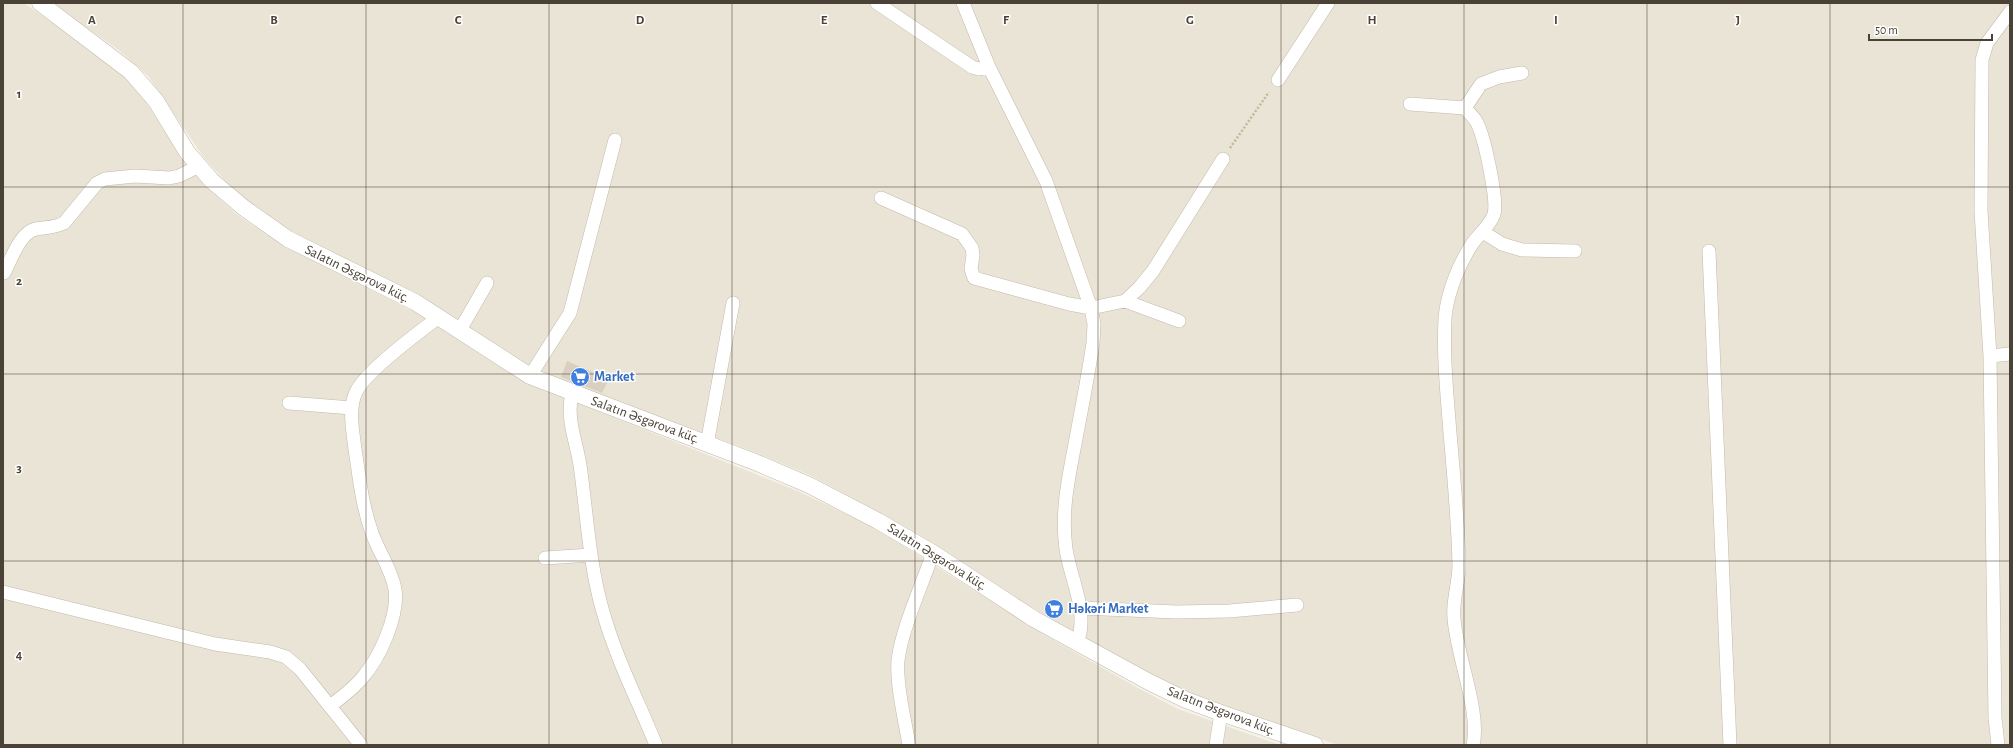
<svg xmlns="http://www.w3.org/2000/svg" width="2013" height="748" viewBox="0 0 2013 748" font-family="'Alegreya Sans',sans-serif">
<rect width="100%" height="100%" fill="#f6f2e9"/>
<path fill="#eae4d6" d="M3,3h21l91,65 22,20 43,67 26,32 30,27 46,31 131,66 110,70 277,111 75,36 168,106 93,53 42,22 102,36h-1277z
M51,3h1959v742h-672l-124,-43 -34,-13 -80,-42 -72,-42 -91,-59 -60,-35 -65,-35 -65,-27 -201,-74 -249,-141 -38,-23 -27,-23 -27,-29 -57,-83 -28,-25z"/>
<path fill="#dbd0c0" d="M567,361l42,18 -7,14 -41,-16z"/>
<g fill="none" stroke-linecap="round" stroke-linejoin="round">
<g stroke="#c2baaa" stroke-width="14">
<path id="minor" d="M877,3l95,64 7,2 10,-2
M963,3l26,64 57,114 45,127 3,16 -1,19c-5,34 -12,68 -18,101 -7,36 -14,69 -9,105 5,33 23,61 11,95
M1278,80l50,-77
M1410,104l55,4c3,4 8,8 11,13 8,13 22,79 18,93 -4,12 -15,20 -22,30 -13,20 -25,49 -27,74 -2,39 2,76 5,115 4,44 8,89 9,132 0,18 -7,36 -5,53 2,36 27,94 19,127
M1465,108l16,-24 18,-7 23,-4
M881,198l81,36 10,14 1,7 -2,14 3,9 95,26 22,4 34,-7 14,-13 14,-17 70,-112
M1483,232l19,12 20,6 53,1
M1709,251l21,494
M4,273c7,-13 16,-41 32,-44 11,-2 18,-1 28,-6l33,-40 8,-4 30,-3 34,2 10,-2 20,-10
M1125,301l54,20
M460,330l27,-47
M1990,356l20,-2
M530,376l40,-63 45,-173
M572,393c-6,26 4,47 8,72 7,49 9,99 23,147 13,46 35,89 53,133
M289,403l63,5
M707,444l26,-141
M545,558l46,-3
M3,592l212,52 55,8 16,5 14,12 61,76
M1081,608l95,4 53,-1 68,-6
M330,706c12,-9 23,-17 32,-28 18,-20 37,-63 33,-89 -4,-22 -18,-39 -24,-59 -9,-26 -12,-54 -16,-81 -2,-17 -7,-40 1,-57 10,-21 63,-60 83,-75
M909,745c-4,-24 -13,-61 -11,-85 4,-32 24,-75 35,-107
M1216,745l5,-32
M1998,745l-3,-27 -5,-362 -9,-145 1,-151 5,-17 23,-31"/>
</g>
<g stroke="#c2baaa" stroke-width="17">
<path id="tertiary" d="M40,3l91,69 25,29 31,51 25,29 32,27 44,31 127,63 115,74 225,86 54,23 69,36 55,32 101,66 115,63 37,18 35,13 94,32"/>
</g>
<path stroke="#c5b69a" stroke-width="2.5" stroke-dasharray="2 2" stroke-linecap="butt" d="M1230,148l39,-56"/>
<use href="#minor" stroke="#fff" stroke-width="13"/>
<use href="#tertiary" stroke="#fff" stroke-width="16"/>
</g>
<path fill="none" stroke="#4a4236" stroke-width="1" stroke-opacity="0.55" d="M183,3v742M366,3v742M549,3v742M732,3v742M915,3v742M1098,3v742M1281,3v742M1464,3v742M1647,3v742M1830,3v742M3,187h2007M3,374h2007M3,561h2007"/>
<defs>
<g id="supermarket-disc" transform="scale(1)"><circle r="9.5" fill="#3f7fe0" stroke="#fff"/><path d="M-6-5.5h2.5l.6 2H6L4.5 2H-2.5L-4.4-4H-6ZM-1.5 3.2a1.3 1.3 0 1 0 .1 0ZM3 3.2a1.3 1.3 0 1 0 .1 0Z" fill="#fff"/></g>
</defs>
<g fill-rule="evenodd">
<use href="#supermarket-disc" x="580" y="377"/>
<use href="#supermarket-disc" x="1054" y="609"/>
</g>
<g text-anchor="middle" dominant-baseline="central" stroke-width="3" stroke-linejoin="round" paint-order="stroke">
<g font-size="14" fill="#4a4236" stroke="#fff">
<text transform="translate(357 274) rotate(26)">Salatın Əsgərova küç.</text>
<text transform="translate(645 420) rotate(20)">Salatın Əsgərova küç.</text>
<text transform="translate(937 557) rotate(32)">Salatın Əsgərova küç.</text>
<text transform="translate(1221 711) rotate(21)">Salatın Əsgərova küç.</text>
</g>
<g font-size="14" font-weight="bold" fill="#366cbe" stroke="#fff" text-anchor="start">
<text x="594" y="377">Market</text>
<text x="1068" y="609">Həkəri Market</text>
</g>
</g>
<g font-size="13" text-anchor="middle" font-weight="bold" fill="#4a4236" stroke="#fff" stroke-width="3" stroke-linejoin="round" paint-order="stroke">
<text x="92" y="24">A</text>
<text x="274" y="24">B</text>
<text x="458" y="24">C</text>
<text x="640" y="24">D</text>
<text x="824" y="24">E</text>
<text x="1006" y="24">F</text>
<text x="1190" y="24">G</text>
<text x="1372" y="24">H</text>
<text x="1556" y="24">I</text>
<text x="1738" y="24">J</text>
<text x="19" y="98">1</text>
<text x="19" y="285">2</text>
<text x="19" y="472">3</text>
<text x="19" y="659">4</text>
</g>
<rect width="2013" height="748" fill="none" stroke="#4a4236" stroke-width="8"/>
<path d="M1869 34v6h123v-6" fill="none" stroke="#4a4236" stroke-width="2"/>
<text x="1875" y="34" font-size="12" fill="#4a4236" stroke="#ffffff" stroke-width="3" paint-order="stroke">50 m</text>
</svg>
